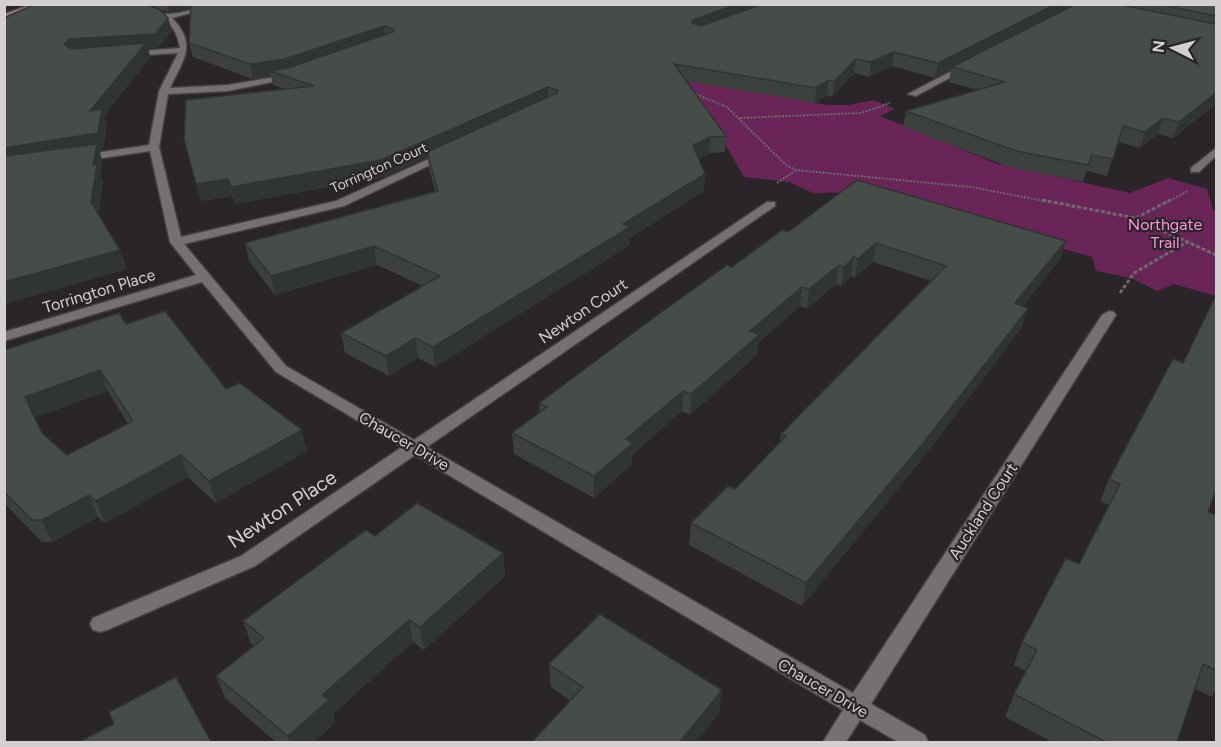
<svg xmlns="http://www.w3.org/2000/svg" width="1221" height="747" viewBox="0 0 1221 747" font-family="Figtree,sans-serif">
<rect width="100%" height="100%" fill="#2a2528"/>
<path fill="#692558" d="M511,5l215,81 101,19h22l24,-5 22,9 -15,7 115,47 135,30 38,-15 39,11 6,21 3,2v84l-42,-12 -17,7 -26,-13 -35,-7 -4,-14 -229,-65 -50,1 -24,-11 -45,-5 -43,-75z"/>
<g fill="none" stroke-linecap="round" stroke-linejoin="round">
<g stroke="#454043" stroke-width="3">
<path id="street" d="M118,4c17,0 36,11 51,10 19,-1 37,-10 56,-10l-53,14c26,26 11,42 -2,70l58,-3 64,-11 4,3 -68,14 -60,3 -9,53 22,90 155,-36 106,-48 9,2 -107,51 -160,38 102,122 128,74 353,-238h8v4l-348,241 426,246 249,-378 7,-4 5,1 2,3 -245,389 54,31 3,7h-30l-38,-22 -14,22h-23l20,-32 -428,-255 -160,111 -148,64 -7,2 -7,-2 -3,-6 3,-6 148,-62 161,-109 -126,-75 -74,-90 -198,59v-9l192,-57 -26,-33 -20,-91 -68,10 -5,-3 5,-3 67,-10 10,-54 19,-38 -51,3v-4h3l50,-4c-6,-39 -34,-30 -62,-44z
M963,65l7,2 -54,29 -8,-2z
M1216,148v8l-17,16h-8v-4z"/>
</g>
<g stroke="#454043" stroke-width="3">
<path id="secondary" d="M33,4h12l-41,15v-5z"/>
</g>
<path stroke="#6e6a6c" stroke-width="2" stroke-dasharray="2 1.5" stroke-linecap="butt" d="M693,93l34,14 59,58 10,5 175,17 79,15
M740,118l121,-5 29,-10
M777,183l19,-13
M1167,202l21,-11"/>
<path stroke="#6e6a6c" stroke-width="3" stroke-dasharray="4 2" stroke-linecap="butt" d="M1042,200l93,18 81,37
M1136,218l34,-18
M1120,293l14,-20 53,-31"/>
<use href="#street" fill="#767074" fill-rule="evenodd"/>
<use href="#secondary" fill="#99718e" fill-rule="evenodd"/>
</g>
<path fill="#3c413d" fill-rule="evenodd" d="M35,4h1037v3l4,-3h140v100l-43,34 -15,-4 -18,14 -22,-6 -11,34 -20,-5 -4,11 -71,-14 -109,-41 3,-16 72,-21 -29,-8 2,-13 -16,9 -43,-12 -23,11 -15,-4 -22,24 -5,-2 -12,8 -129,-22 40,55 -1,16 -16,1 -11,6 6,32 -74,47v7l-195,122 -17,-9 -29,18 -44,-23 -4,-20 82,-47 -46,-21 -102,30 -26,-34 -4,-18 190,-52 -6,-23 -1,-11 -44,20 -149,27 -3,-8 -31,5 -17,-61 100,-51 -11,-4 -2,-9 -18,3 -60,-22 -4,-14 2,-37 -1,2 -21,4 -8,-2 7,8 4,13 -13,16 -11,1 2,9 -46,59 3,9 -4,24 -4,1 3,10 -2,14 3,7 -5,33 22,36 7,19 -123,35z
M788,232l278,9 -6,18 -37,47 -1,21 -103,136 -117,143 -113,-61 2,-22 44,-34 45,-46 1,-9 150,-153 -58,-19 -18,15 -4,-1 -10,10 -5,-2 -29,25 -7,-3 -41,36 -2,13 -67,60 -8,-4 -50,44v9l-38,34 -80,-44 -2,-21 28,-20 -1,-10 193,-136z
M126,324l100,65 81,62 -91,52 -28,-26 -83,46 -7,-6 -46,25h-10l-38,-39v-153zM108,391l20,33 -61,31 -25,-22 -7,-16z
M1109,479l107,36v174l-4,8 -17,-8 -18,53h-125l-47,-25 9,-23 12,-23 -12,-6 8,-23 57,-78 30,-59 -9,-4z
M375,536l128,17 2,23 -81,74 -11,-8 -80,72 2,9 -22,19h-37l-51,-44 -9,-22 38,-30 -3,-2 -8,-23z
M549,664l170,49 -23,29h-164l39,-41 -20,-14z"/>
<path fill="#313532" d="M167,4h26l-3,4 -21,4z
M737,4h35l-81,32 1,-13 1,-3z
M1056,4h16v4l-120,59 -1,2 -16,9 3,-15z
M168,18l4,13 -13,16 -11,1 2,9 -46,59 3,9 -4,24 -4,1 3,10 -2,14 3,7 -6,39 -93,-54v-18l91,-22 -20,-73 -11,-9 6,-5z
M384,26l2,13 -99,34 -17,-2 1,5 -18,3 -3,-15z
M894,52l-2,14 -23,11 2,-15z
M856,59l-2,14 -22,24 2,-15z
M829,80l-2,15 -12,8 1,-15z
M548,87v15l-121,50 1,5 -44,20 -149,27 -4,-17z
M1216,93v11l-43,34 6,-16z
M1163,118l-5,16 -18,14 5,-16z
M710,137l-1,16 -17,9 1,-17z
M705,174l-1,17 -74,47v7l-195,122 -2,-20 190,-123z
M228,179l4,17 -31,5 -5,-17z
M1066,241l-6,18 -51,64 6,-20z
M876,243l-3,19 -18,15 3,-18z
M374,246l3,19 -102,30 -4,-19z
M120,250l7,19 -123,35v-22z
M854,257l-3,19 -10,10 3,-19z
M839,265l-3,19 -29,25 2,-20z
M802,287l-2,19 -41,36 -2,13 -67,60 1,-21 59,-63z
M1028,308l-6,19 -24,33 -79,103 -117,143 4,-23z
M415,338l3,20 -29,18 -3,-20z
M100,370l8,21 -74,27 -9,-21z
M683,391l-1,20 -50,44v9l-38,34v-22l32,-37z
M302,430l5,21 -91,52 -7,-22z
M181,455l7,22 -83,46 -9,-22z
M89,495l9,22 -46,25 -10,-22z
M503,553l2,23 -81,74 -4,-23z
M409,620l4,22 -80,72 2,9 -22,19h-23l-2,-6 34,-41z
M722,690l-3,23 -23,29h-16z"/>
<path fill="#464c47" stroke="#313532" stroke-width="1.5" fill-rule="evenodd" d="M35,4h111l14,6 8,8 -13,16 -85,5 -6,5 7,5 75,-6 -56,68 12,-2 -4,24 -94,15v-130z
M191,4h546l-44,16 -1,3 9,3 62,-22h293l-118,59 -44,-11 -23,10 -15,-3 -22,23 -5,-2 -13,8 -142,-24 52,72 -16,1 -17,8 12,29 -82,50 7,3 -197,120 -18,-9 -29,18 -45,-23 99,-57 -66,-30 -103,30 -26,-33 193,-52 -11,-39 130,-59 1,-3 -10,-3 -167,73 -150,27 -3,-8 -32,5 -12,-44 2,-40 128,-14 -44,-15 18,-3 105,-36 1,-3 -10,-3 -99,33 -35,5 -61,-21z
M1076,4h41l99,20v69l-37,29 -16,-4 -18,14 -22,-6 -10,33 -21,-4 -4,10 -72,-14 -110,-40 99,-29 -53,-15z
M1158,4h58v12z
M97,144l-4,21 4,-1 -6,38 29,48 -116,32v-126z
M857,180l209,61 -51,62 13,5 -24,32 -80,102 -118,141 -115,-60 37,-37 7,3 51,-53 -5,-2 165,-168 -70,-23 -18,16 -4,-2 -10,10 -5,-2 -30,24 -7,-2 -52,44 9,4 -68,59 -8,-3 -57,48 7,4 -39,33 -82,-43 35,-26 -8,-4 113,-84 75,-54 5,2 50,-37 6,2z
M1216,295v194l-8,23 8,3v155l-13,-6 -26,78h-71l-92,-48 23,-44 -15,-8 44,-84 13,6 41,-80 -11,-5 64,-120 10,4z
M165,311l61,78 14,-6 62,47 -93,51 -28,-26 -85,46 -7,-6 -47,25h-10l-28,-28v-142l115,-37 7,11zM100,370l33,51 -66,34 -25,-22 -17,-36z
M417,503l86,50 -83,74 -11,-7 -87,75 7,5 -41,36 -72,-60 48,-38 -21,-17 123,-91 9,6z
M600,614l122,76 -42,52h-148l51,-55 -34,-23z
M176,677l35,65h-132l35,-18 -5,-12z"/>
<g text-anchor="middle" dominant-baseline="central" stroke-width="4.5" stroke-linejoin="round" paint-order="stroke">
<g font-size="14" fill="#d4d0d2" stroke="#2a2528">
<text transform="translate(379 168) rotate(-24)">Torrington Court</text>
</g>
<g font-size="16" fill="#fe94df" stroke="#2a2528">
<text x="1165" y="224">Northgate<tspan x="1165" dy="18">Trail</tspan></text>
</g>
<g font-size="16" fill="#d4d0d2" stroke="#2a2528">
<text transform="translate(99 291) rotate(-17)">Torrington Place</text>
<text transform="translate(583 311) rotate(-34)">Newton Court</text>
<text transform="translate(404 441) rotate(30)">Chaucer Drive</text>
<text transform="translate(983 511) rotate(-57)">Auckland Court</text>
<text transform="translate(823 688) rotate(30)">Chaucer Drive</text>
</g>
<g font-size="20" fill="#d4d0d2" stroke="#2a2528">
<text transform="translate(282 509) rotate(-33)">Newton Place</text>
</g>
</g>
<rect width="1221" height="747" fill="none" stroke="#d4d0d2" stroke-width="12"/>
<g transform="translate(1173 48) rotate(276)" stroke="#2a2528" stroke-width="4.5" paint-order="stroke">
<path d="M0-4.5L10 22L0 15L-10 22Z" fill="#d4d0d2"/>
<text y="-9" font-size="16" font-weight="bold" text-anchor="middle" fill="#d4d0d2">N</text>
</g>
</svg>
